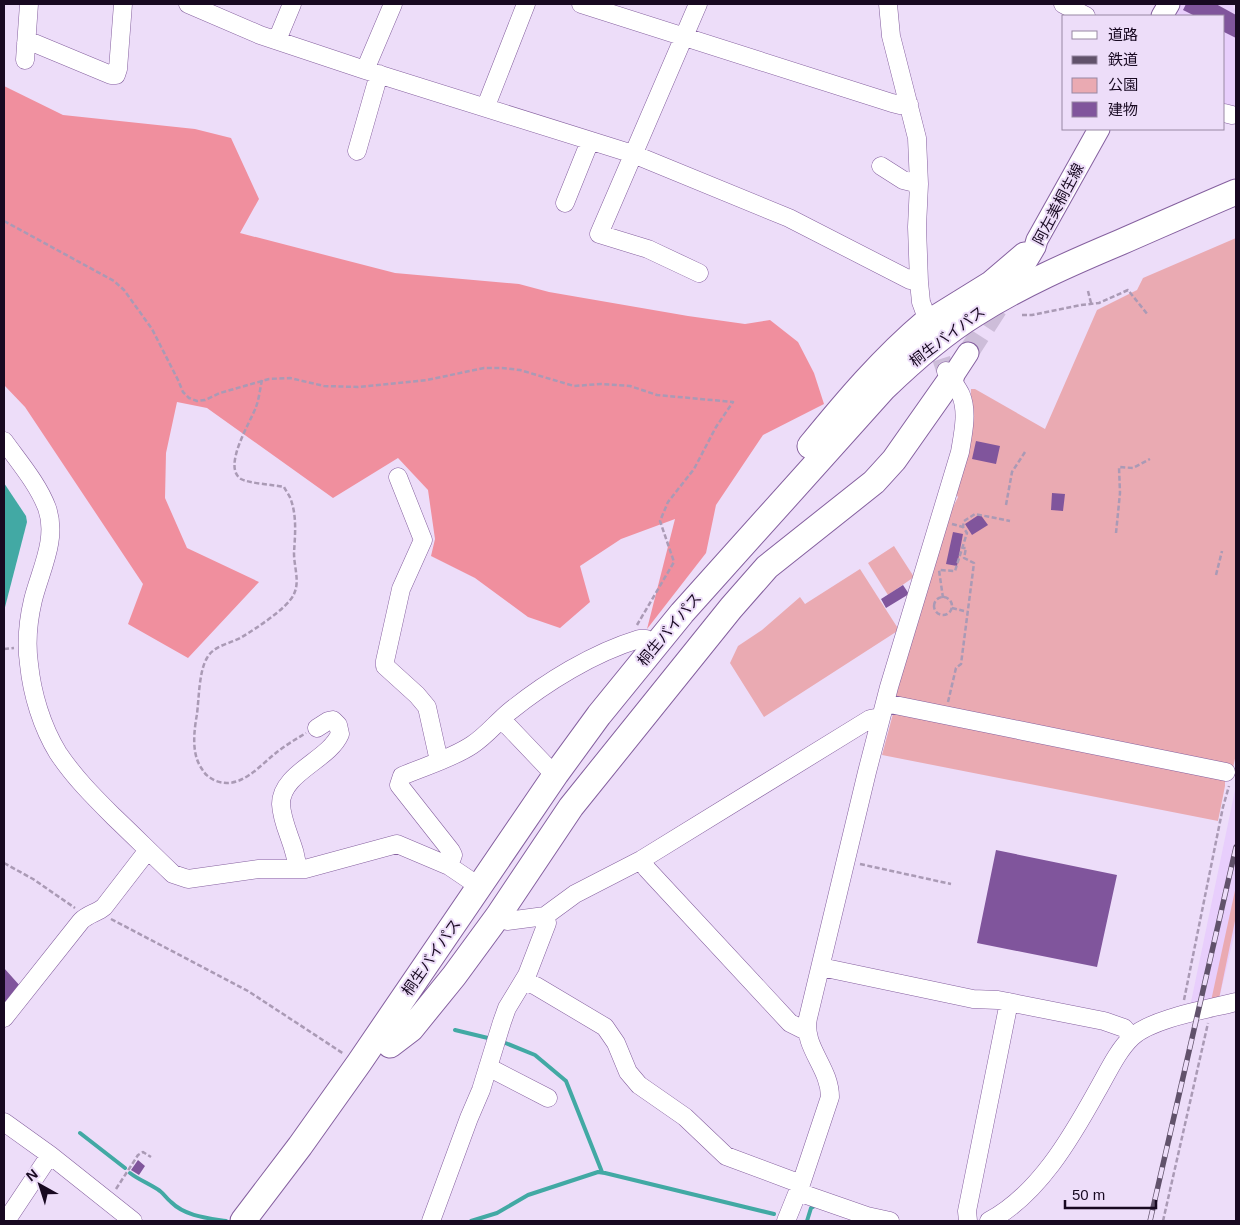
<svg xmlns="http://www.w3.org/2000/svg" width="1240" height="1225" viewBox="0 0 1240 1225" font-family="Arial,'Noto Sans JP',sans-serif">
<rect width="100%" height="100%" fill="#edddf9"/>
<path fill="#e8cefc" d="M1178,4h57l-2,3 3,3v100l-12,-3v-91h-52z
M1236,785v143l-17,71 -27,8 -1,-5z"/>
<path fill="#eaaab2" d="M1236,238v516l-3,14 -8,8v10l-7,35 -336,-66 12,-45 1,-15 55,-182 8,-16 -2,-3 14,-62 1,-43h4l70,40 52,-119 40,-20 6,-12z
M894,546l20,31 -26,18 -20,-32z
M860,569l39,61 -135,87 -34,-54 8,-17 24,-16 38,-33 5,7z
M1236,886v30l-17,83 -8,2z"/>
<path fill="#f08f9e" d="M4,86l59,29 132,14 36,9 28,61 -19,34 155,40 124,11 30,8 139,24 57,8 25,-4 28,22 16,31 10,31 -61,31 -47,70 -10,48 -59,76 28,-110 -54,20 -41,27 10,36 -30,26 -32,-11 -53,-39 -44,-22 4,-17 -7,-49 -30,-32 -65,40 -126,-90 -30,-6 -11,51 -1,45 22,50 72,34 -71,76 -60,-34 15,-40 -118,-177 -21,-22z"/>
<path fill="#42a9a4" d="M4,483l22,33 1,6 -23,89z"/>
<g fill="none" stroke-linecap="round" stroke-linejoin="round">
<path stroke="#42a9a4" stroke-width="4" d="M455,1030l37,9
M503,1042l32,13 31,26 36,91
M80,1133l45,35
M130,1173c9,7 20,11 30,18 4,3 7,8 11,11 14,14 36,16 55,19
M471,1221l26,-8 31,-18 70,-23 7,1 169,41
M807,1221l4,-13 5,-3"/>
</g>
<path fill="#80559c" d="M1186,4h30l20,11v23l-12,-6v-16h-29l-12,-6z
M976,441l24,5 -4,18 -24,-5z
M1052,493l13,1 -2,17 -12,-1z
M980,514l8,11 -16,10 -7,-11z
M953,532l10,2 -6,32 -11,-2z
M903,585l6,9 -23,14 -5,-9z
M996,850l121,25 -20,92 -120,-24z
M4,968l17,19 -17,16z
M138,1160l7,6 -6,9 -8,-5z"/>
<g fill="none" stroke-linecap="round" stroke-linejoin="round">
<path stroke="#cdbdd9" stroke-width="18" stroke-dasharray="18 9" stroke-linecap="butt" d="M933,333l12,37"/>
<path stroke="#cdbdd9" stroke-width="21" stroke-dasharray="21 11" stroke-linecap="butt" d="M968,353l37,-57"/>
<g stroke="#85609f" stroke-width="19">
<path id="minor" d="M188,4l72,31 105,35 268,84 156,64 121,62 9,2
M581,4l311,99 8,2 9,-1
M698,4l-99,230 49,15 51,24
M888,4l3,32 26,102 2,46 -2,43 2,55 2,20 11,30
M1063,4l23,12
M277,40l15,-36
M26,43h8l77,32h5l2,-6 5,-65
M25,60l4,-56
M365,70l28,-66
M486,106l40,-102
M1224,113l8,2
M357,151l22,-77
M881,166l22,14 16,4
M565,203l25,-62
M4,441c15,21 34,43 43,67 11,31 -7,63 -14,92 -5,21 -7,43 -4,64 3,30 13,63 29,89 16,24 35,43 55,63 20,19 40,39 60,58l15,5 71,-10h46l92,-25 52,22 31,21
M398,477l25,63 -22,49 -16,72v5l32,29 10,12 12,54
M885,703l341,69
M500,721l8,5 40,42 8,6
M641,860l6,9 143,154 16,8
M449,866l4,-11 -2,-4 -52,-66 3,-9c23,-10 49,-17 70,-31 14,-9 24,-22 37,-33 37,-30 84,-59 130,-73h7l10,5
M297,869c0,-22 -15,-42 -16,-65 0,-31 48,-44 59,-70l-2,-9 -5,-5 -5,1 -11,7
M498,916l9,5 38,-5 30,-22 66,-34 229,-141 5,-1 5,2
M821,967l152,32 25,1 106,21 20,7 8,9
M524,981l12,5 69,41 11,16 12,29 11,13 46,32 41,39 75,28
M4,1018l77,-97c7,-7 16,-8 23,-14l44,-57
M488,1067l60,31
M4,1122l46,33 83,66
M798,1192l69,24 23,5
M6,1221l44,-66
M431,1221l38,-103 12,-28 21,-68 5,-14 20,-33 20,-52 -2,-7
M786,1221l15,-37 29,-87c0,-30 -28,-50 -22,-79l59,-246 22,-85 71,-235c3,-18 8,-40 1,-57 -4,-9 -11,-16 -15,-24
M968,1221l-1,-10 42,-209
M989,1221c49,-26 82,-83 108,-130 10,-17 20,-40 35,-54 21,-19 77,-28 104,-35"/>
</g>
<g stroke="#85609f" stroke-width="23">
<path id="major" d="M1162,16l7,-12
M1016,279l19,-32 2,-7 62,-111
M927,321l63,-39 34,-29
M951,379l17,-26"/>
</g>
<g stroke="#85609f" stroke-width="27">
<path id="highway" d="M810,446c36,-44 73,-88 117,-125
M390,1045l21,-16 43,-53 44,-60 73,-109 160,-199 36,-41 107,-85 20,-22 57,-81
M243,1221l57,-75 59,-83 197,-289 43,-59 83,-102 202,-225c28,-27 57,-53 91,-74 46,-29 96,-51 146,-72 39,-17 77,-34 115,-50"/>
</g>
<path stroke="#aa9ab5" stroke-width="2.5" stroke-dasharray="5 2.5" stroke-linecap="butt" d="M4,221l110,60 10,9 28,39 26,51 5,12 6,6 8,3 8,-1 15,-7 49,-14 21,-1 34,8 34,1 69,-7 57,-12h18l18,2 54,16 27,-2 29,2 27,9 76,7 -17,25 -22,42 -26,33 -8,19 14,41 -37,63
M1088,291l3,12
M1022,315h10l49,-10 18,-2 29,-13 20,25
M262,380c-2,9 -3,19 -6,27 -6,16 -34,60 -15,72 7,4 33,6 43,8 2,4 6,9 7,13 6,17 4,36 3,53 0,14 6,28 0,41 -6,14 -39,35 -52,43 -12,7 -28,8 -35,21 -8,13 -8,40 -10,56 -3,17 -6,40 5,55 3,6 8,9 14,12 25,9 43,-15 61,-29 9,-7 19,-13 29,-19
M1006,505l6,-33 13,-20
M952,524l11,3
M1116,533l4,-40 -1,-26 14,1 17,-9
M1216,575l6,-24
M934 606a9 9 0 1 1 18 0a9 9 0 1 1-18 0Z
M943,598l-4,-28 16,1 12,-38 -4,-6 1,-6 11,-7 35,7
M952,608l12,3
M4,649l10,-1
M948,702l8,-34 5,-4 13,-101 -10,-5 2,-10h-3
M4,863l29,16 42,29
M860,864l91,20
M111,919l137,72 96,63
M1184,1000l39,-193 6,-21
M116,1189l22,-34 5,-3 8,5
M1163,1221l45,-198"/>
<use href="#minor" stroke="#fff" stroke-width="18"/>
<use href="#major" stroke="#fff" stroke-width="21"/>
<use href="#highway" stroke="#fff" stroke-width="25"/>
<g stroke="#61526b" stroke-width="5.5">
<path id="rail" d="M1150,1221l86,-374"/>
</g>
<use href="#rail" stroke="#edddf9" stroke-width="4" stroke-dasharray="11" stroke-linecap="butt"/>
</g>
<g text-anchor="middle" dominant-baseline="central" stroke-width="4" stroke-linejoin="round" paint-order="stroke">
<g font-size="15" fill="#180921" stroke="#edddf9">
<text transform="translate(1058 204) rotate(-62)">阿左美桐生線</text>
<text transform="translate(947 336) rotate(-37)">桐生バイパス</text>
<text transform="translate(669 629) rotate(-50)">桐生バイパス</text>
<text transform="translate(431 957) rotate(-55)">桐生バイパス</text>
</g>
</g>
<rect width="1240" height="1225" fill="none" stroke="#180921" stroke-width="10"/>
<rect x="1062" y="15" width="162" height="115" fill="#edddf9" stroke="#9888a3"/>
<rect x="1072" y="31" width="25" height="8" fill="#ffffff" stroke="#9888a3"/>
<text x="1108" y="40" font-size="15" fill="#180921">道路</text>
<rect x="1072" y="56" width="25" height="8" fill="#61526b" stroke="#9888a3"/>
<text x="1108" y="65" font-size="15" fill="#180921">鉄道</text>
<rect x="1072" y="78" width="25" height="15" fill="#eaaab2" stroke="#9888a3"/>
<text x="1108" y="90" font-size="15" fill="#180921">公園</text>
<rect x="1072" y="102" width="25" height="15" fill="#80559c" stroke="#9888a3"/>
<text x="1108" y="115" font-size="15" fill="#180921">建物</text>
<g transform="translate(40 1185) rotate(321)" stroke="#edddf9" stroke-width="4" paint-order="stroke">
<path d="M0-4L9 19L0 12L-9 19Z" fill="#180921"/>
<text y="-8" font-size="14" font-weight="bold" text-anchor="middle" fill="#180921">N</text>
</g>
<path d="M1065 1200v8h91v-8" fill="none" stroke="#180921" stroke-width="2.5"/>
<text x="1072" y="1200" font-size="15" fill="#180921" stroke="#edddf9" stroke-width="4" paint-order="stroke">50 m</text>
</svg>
